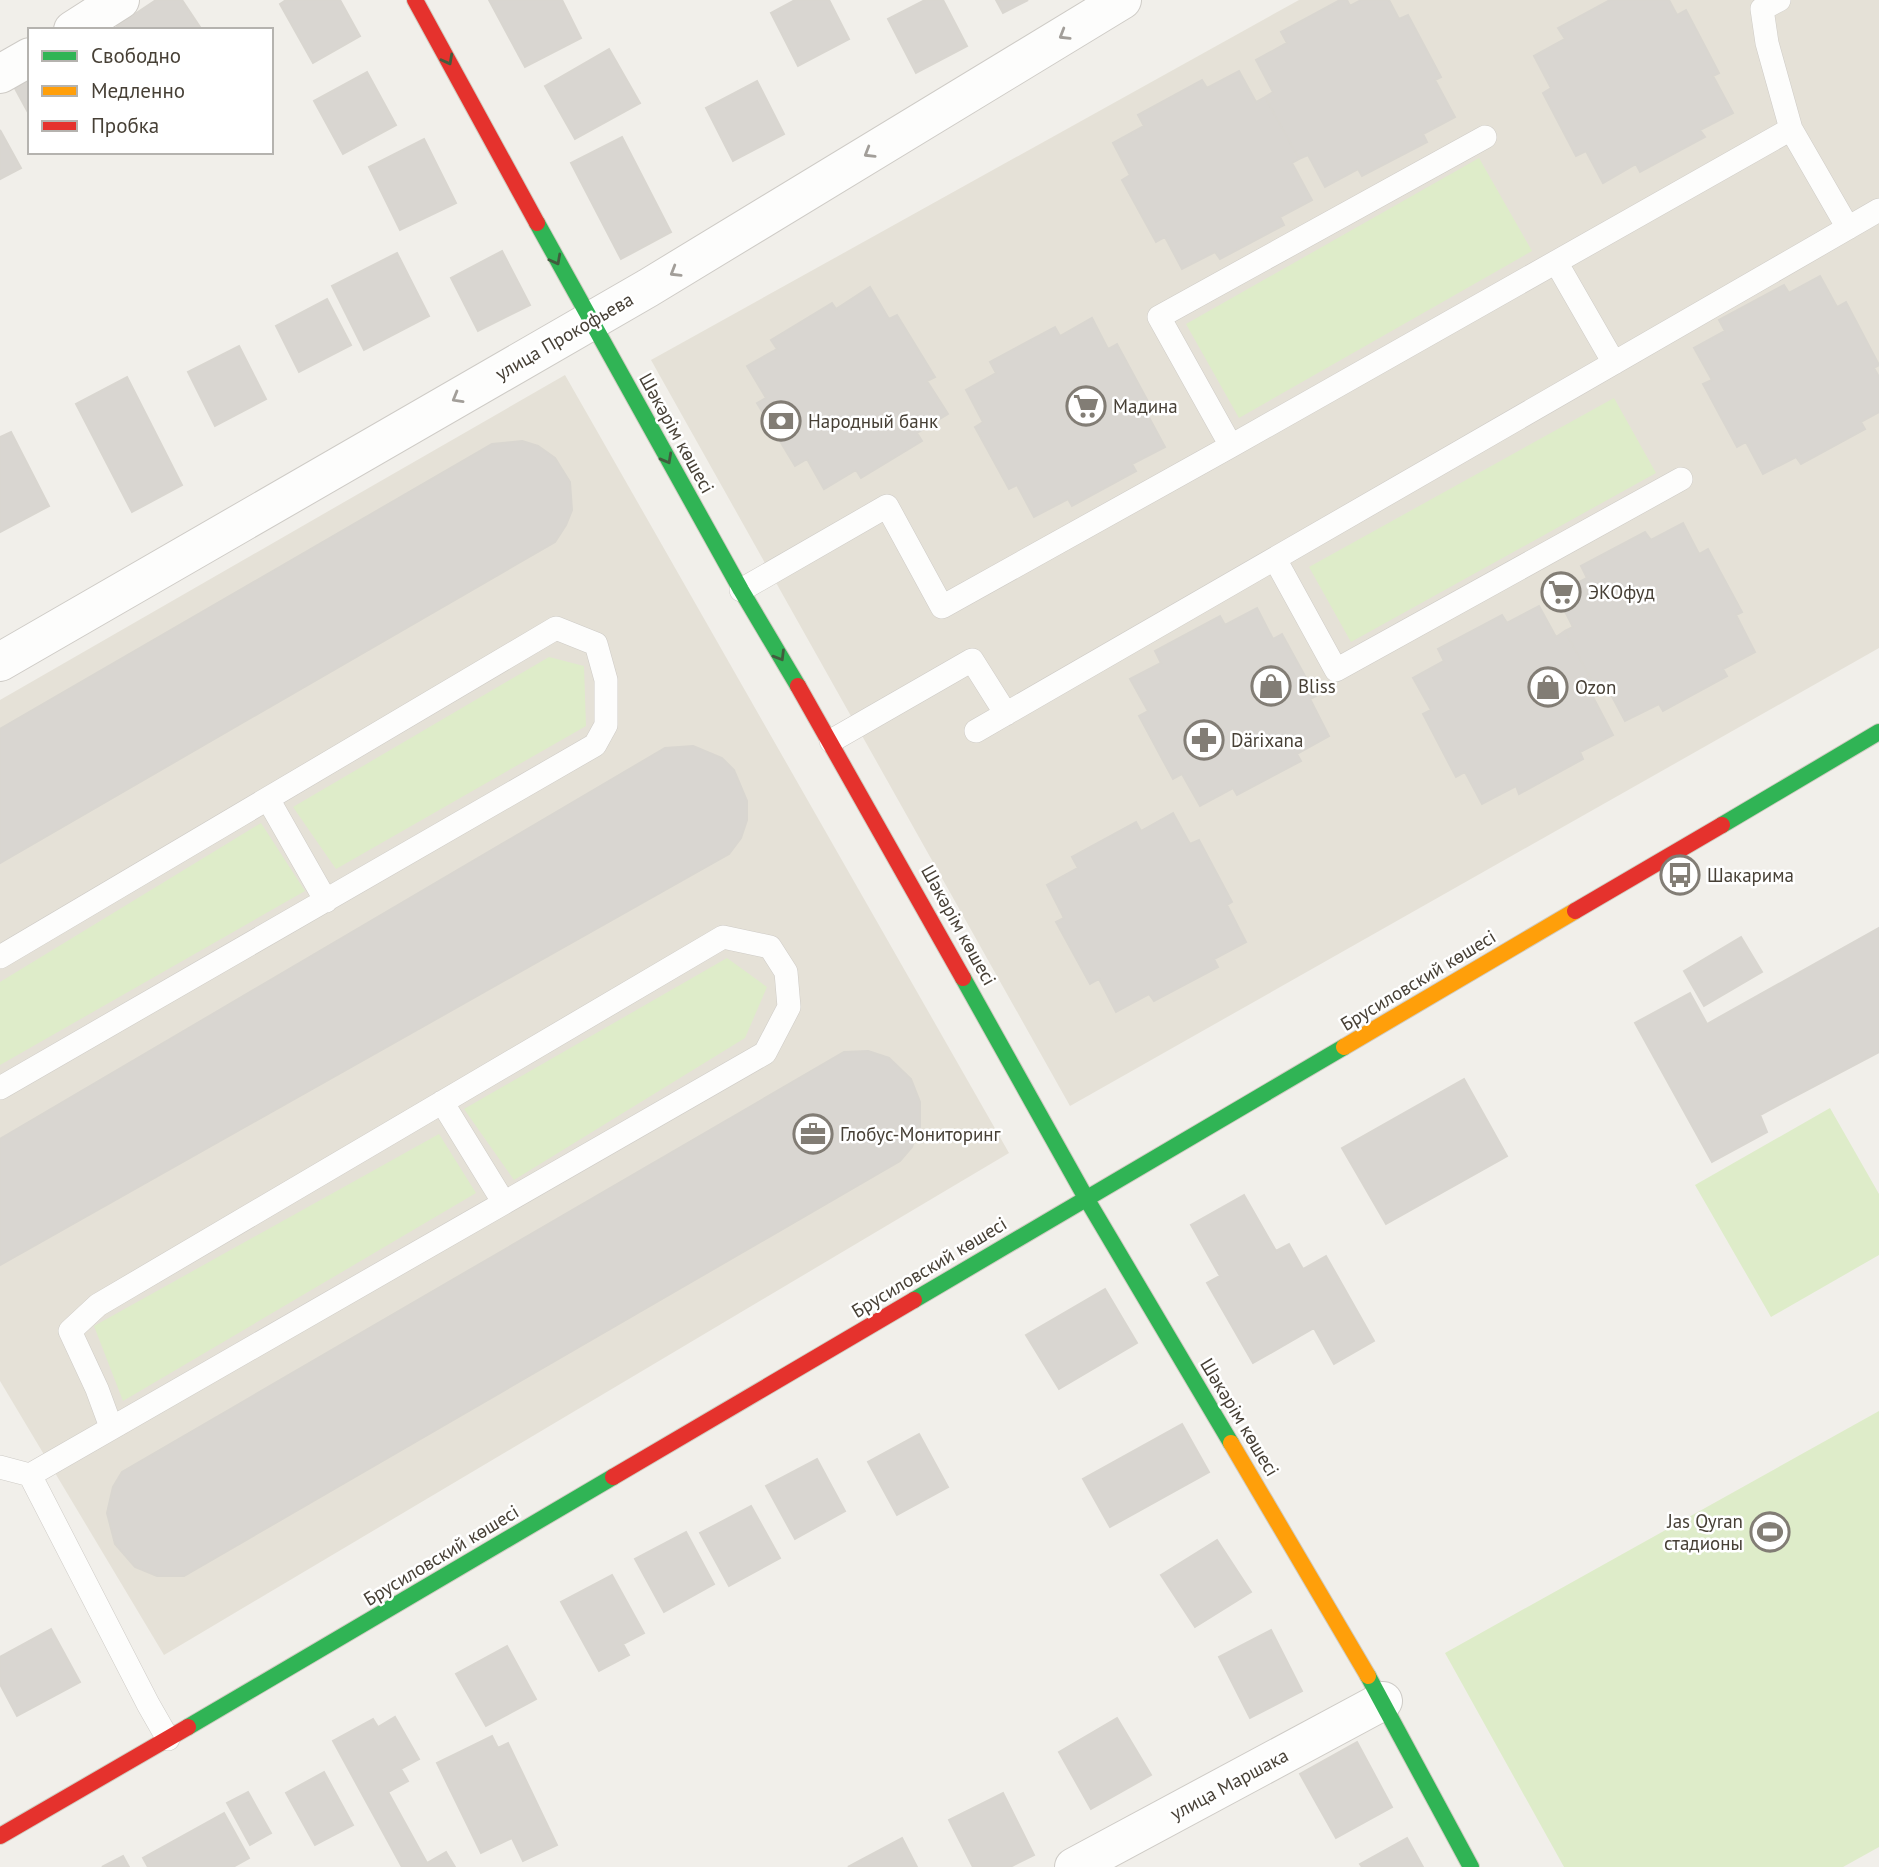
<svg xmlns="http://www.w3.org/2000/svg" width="1879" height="1867" viewBox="0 0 1879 1867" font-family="'PT Sans',sans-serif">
<rect width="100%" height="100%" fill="#f1efea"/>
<path fill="#e5e1d7" d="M1299,0h580v648l-809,458 -419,-746z
M565,375l444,778 -845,502 -164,-274v-681z"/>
<path fill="#deecc9" d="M1479,158l53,93 -293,167 -53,-94z
M1614,398l42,75 -305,169 -42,-75z
M549,657l35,9 2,60 -250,143 -43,-62z
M261,823l44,68 -305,174v-83z
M727,958l40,29 -22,51 -231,142 -50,-71z
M1830,1108l49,86v61l-108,62 -76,-132z
M439,1134l37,59 -353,208 -29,-75z
M1879,1411v436l-36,20h-279l-119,-214z"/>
<path fill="#d9d6d1" stroke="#d9d6d0" stroke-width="2" d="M156,0h26l20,30h-82l-3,-4z
M286,0h54l20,36 -47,27 -33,-59z
M489,0h73l19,38 -56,29z
M795,0h34l20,39 -51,27 -27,-53z
M925,0h18l24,46 -51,27 -28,-54z
M996,0h32l-25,13z
M1340,0h7l3,6 11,-6h28l10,19 9,-4 33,62 -6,3 20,37 -32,17 4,8 -65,34 -4,-7 -33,18 -17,-32 -9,4 -34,-62 8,-5 -17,-32 31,-17 -6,-11z
M1610,0h59l8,15 9,-5 33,63 -6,3 20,37 -33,17 5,7 -65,35 -4,-8 -33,19 -17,-32 -10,5 -33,-63 8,-5 -17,-32 31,-17 -7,-11z
M609,49l31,54 -65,36 -30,-53z
M1239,71l17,31 9,-5 34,62 -7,4 20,37 -32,17 4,8 -64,34 -5,-7 -33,17 -17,-32 -9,5 -34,-62 8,-5 -17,-32 31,-17 -6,-11 64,-35 5,8z
M367,72l29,53 -53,29 -29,-53z
M30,73v43l-18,-33z
M757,81l27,53 -51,27 -27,-53z
M0,130l21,38 -21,11z
M622,137l49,95 -50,27 -50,-96z
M424,139l32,64 -56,27 -31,-63z
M502,251l28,54 -52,26 -27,-53z
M397,253l32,63 -65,34 -32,-64z
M1820,276l17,31 9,-5 33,63 -5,3 5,9v35l-18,10 4,7 -64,35 -5,-7 -33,17 -17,-32 -9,5 -34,-63 9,-4 -18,-32 31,-17 -6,-11 65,-35 5,8z
M870,287l19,32 8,-4 38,62 -8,4 21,33 -31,19 5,8 -61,37 -5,-8 -32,19 -17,-30 -12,7 -38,-63 9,-5 -19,-32 30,-17 -6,-9 61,-37 4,6z
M327,299l24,46 -52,27 -23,-46z
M1092,318l16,31 9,-5 34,63 -6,3 20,37 -33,17 4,7 -64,35 -4,-7 -34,18 -17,-32 -8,4 -34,-62 8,-5 -17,-32 30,-17 -6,-11 65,-35 5,9z
M239,346l27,53 -51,27 -27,-54z
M127,377l55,108 -50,27 -56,-108z
M11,432l38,74 -49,26v-95z
M522,441l16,5 17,12 15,24 2,28 -6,15 -11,17 -555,321v-134l492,-285z
M1683,523l16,31 9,-5 34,63 -6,3 19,37 -32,17 4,7 -64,35 -4,-7 -34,17 -17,-32 -9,5 -34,-63 8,-4 -17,-33 31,-16 -6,-12 64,-34 6,8z
M1539,606l17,31 9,-6 34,63 -6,3 20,38 -33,17 3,7 -64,35 -3,-8 -34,18 -17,-32 -9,5 -33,-63 8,-4 -18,-32 31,-17 -6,-12 64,-34 5,8z
M1257,608l16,31 9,-5 34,62 -6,3 19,37 -32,18 4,7 -64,34 -4,-7 -33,18 -18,-32 -9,5 -34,-63 9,-5 -18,-32 31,-16 -6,-12 65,-35 5,9z
M693,746l29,12 12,12 13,31v19l-6,18 -12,16 -729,411v-126l665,-391z
M1173,813l17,31 9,-4 33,62 -5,3 19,37 -32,17 4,8 -64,34 -5,-7 -33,18 -17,-33 -9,5 -34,-62 8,-4 -17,-33 31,-17 -6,-11 64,-35 5,9z
M1879,928v124l-119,63 7,17 -55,30 -77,-139 55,-30 17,31z
M1741,937l21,35 -58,34 -20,-35z
M868,1051l21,7 22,21 9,23v25l-8,20 -12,14 -716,415h-27l-22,-9 -20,-23 -8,-31 6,-26 9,-15 722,-420z
M1464,1079l43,77 -121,68 -44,-76z
M1244,1195l32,56 13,-7 14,25 23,-13 48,85 -40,23 -20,-36 -61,35 -46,-80 13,-7 -29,-51z
M1105,1289l32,54 -78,46 -33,-54z
M1182,1424l27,48 -99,55 -27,-48z
M919,1434l29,53 -51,28 -29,-53z
M817,1459l28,52 -50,28 -29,-53z
M751,1506l29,52 -51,28 -29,-53z
M686,1532l28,52 -50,28 -29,-53z
M1217,1540l34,52 -56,35 -34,-52z
M612,1575l32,58 -21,11 6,11 -30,16 -38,-69z
M51,1629l29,53 -63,34 -17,-32v-27z
M1271,1630l31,61 -52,27 -31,-61z
M507,1646l29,53 -50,27 -30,-52z
M395,1717l24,42 -18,10 7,12 -20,11 39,71 19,-11 9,15h-53l-69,-126 40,-22 5,8z
M1117,1718l34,57 -60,34 -32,-57z
M492,1736l6,12 10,-5 49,102 -34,16 -11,-23 -31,15 -44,-90z
M1357,1742l35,65 -56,31 -36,-64z
M324,1772l29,53 -38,20 -29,-52z
M248,1792l23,41 -21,12 -23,-42z
M1003,1793l31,62 -24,12h-37l-24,-47z
M224,1813l25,45 -16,9h-85l-5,-9z
M902,1838l15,29h-69z
M1407,1838l16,29h-61l-2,-3z
M123,1856l6,11h-27z"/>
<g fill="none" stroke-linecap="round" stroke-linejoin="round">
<g stroke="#cecbc6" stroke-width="24">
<path id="lane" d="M1779,0l-17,9 5,34 24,86 57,99
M1556,262l58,101
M1231,446l-72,-129 326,-180
M1275,559l61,111 345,-191
M741,590l146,-84 55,101 289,-161 560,-317
M976,731l903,-521
M831,741l141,-81 34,54
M268,799l58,102
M0,957l556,-329 40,16 10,36v45l-11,20 -595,343
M442,1102l62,101
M0,1467l30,8 118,229 20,35
M30,1475l735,-422 24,-46 -3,-35 -16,-25 -47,-10 -625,368 -28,26 27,58 14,38"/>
</g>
<g stroke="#cecbc6" stroke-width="40">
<path id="street" d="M73,30l47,-30
M0,74l30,-17
M0,662l648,-374 474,-288
M1074,1867l309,-166"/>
</g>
<g stroke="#d0ccc1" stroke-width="18">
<path id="fast" d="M537,223l204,367 57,96
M1722,825l157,-93
M963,978l123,220 145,245
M914,1300l430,-253
M1368,1676l103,191
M188,1727l425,-250"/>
</g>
<g stroke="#d0ccc1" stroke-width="18">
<path id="slow" d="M1344,1047l231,-136
M1231,1443l137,233"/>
</g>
<g stroke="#d0ccc1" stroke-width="18">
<path id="jam" d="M415,0l122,223
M798,686l165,292
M1575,911l147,-86
M613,1477l301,-177
M0,1836l188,-109"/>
</g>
<use href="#lane" stroke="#fdfdfc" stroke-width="23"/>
<use href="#street" stroke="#fdfdfc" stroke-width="38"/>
<use href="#fast" stroke="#30b455" stroke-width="16"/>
<use href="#slow" stroke="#ff9f0a" stroke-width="16"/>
<use href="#jam" stroke="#e5322d" stroke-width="16"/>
</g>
<defs><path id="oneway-chevron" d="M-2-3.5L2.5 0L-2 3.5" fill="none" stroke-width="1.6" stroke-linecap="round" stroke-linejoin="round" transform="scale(1.75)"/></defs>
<g stroke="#a29e99">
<use href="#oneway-chevron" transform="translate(1064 35) rotate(149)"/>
<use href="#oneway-chevron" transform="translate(869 153) rotate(149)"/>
<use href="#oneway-chevron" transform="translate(675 272) rotate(149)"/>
<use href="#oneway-chevron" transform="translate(457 398) rotate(150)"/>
</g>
<g stroke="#415d3e">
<use href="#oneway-chevron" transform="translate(448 60) rotate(62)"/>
<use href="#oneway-chevron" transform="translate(556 260) rotate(62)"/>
<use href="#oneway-chevron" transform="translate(667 459) rotate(61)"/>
<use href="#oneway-chevron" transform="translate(780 656) rotate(59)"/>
</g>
<defs>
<g id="supermarket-ring" transform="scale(2.0125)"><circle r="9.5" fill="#fff" stroke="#827d75" stroke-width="1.5"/><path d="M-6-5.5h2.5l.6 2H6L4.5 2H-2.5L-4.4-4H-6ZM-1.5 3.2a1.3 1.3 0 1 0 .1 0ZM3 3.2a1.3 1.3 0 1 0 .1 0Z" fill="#827d75"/></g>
<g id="bank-ring" transform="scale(2.0125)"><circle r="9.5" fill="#fff" stroke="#827d75" stroke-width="1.5"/><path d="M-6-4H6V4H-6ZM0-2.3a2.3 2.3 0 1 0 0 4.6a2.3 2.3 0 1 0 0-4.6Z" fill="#827d75"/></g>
<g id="shop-ring" transform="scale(2.0125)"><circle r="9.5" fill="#fff" stroke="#827d75" stroke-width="1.5"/><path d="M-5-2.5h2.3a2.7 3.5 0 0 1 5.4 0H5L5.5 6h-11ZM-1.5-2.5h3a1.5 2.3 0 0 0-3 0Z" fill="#827d75"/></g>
<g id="pharmacy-ring" transform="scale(2.0125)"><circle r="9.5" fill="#fff" stroke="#827d75" stroke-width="1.5"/><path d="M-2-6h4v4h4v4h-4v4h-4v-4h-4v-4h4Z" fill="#827d75"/></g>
<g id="bus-ring" transform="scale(2.0125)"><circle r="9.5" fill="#fff" stroke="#827d75" stroke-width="1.5"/><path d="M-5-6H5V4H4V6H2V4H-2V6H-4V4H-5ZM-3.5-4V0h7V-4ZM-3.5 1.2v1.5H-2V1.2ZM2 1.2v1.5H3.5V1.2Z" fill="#827d75"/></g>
<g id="office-ring" transform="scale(2.0125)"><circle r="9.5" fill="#fff" stroke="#827d75" stroke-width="1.5"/><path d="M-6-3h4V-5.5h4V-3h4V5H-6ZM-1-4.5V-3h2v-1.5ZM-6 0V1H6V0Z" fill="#827d75"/></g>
<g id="stadium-ring" transform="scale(2.0125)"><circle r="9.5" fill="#fff" stroke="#827d75" stroke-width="1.5"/><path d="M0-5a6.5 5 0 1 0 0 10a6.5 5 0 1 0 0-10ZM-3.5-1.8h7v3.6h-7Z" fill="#827d75"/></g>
</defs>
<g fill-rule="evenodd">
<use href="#supermarket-ring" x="1086" y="406"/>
<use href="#bank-ring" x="781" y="421"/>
<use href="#supermarket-ring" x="1561" y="592"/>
<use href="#shop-ring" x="1271" y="686"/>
<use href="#shop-ring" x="1548" y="687"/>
<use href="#pharmacy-ring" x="1204" y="740"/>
<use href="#bus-ring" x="1680" y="875"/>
<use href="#office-ring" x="813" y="1134"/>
<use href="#stadium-ring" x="1770" y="1532"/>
</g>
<g text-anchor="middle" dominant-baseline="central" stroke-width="5" stroke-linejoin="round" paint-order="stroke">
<g font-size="19" fill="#474036" stroke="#fff">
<text transform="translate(564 336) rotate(-30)">улица Прокофьева</text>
<text transform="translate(677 433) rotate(61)">Шәкәрім көшесі</text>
<text transform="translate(959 925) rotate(61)">Шәкәрім көшесі</text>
<text transform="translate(1418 980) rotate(-31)">Брусиловский көшесі</text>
<text transform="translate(929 1267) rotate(-31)">Брусиловский көшесі</text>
<text transform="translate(1240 1417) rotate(59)">Шәкәрім көшесі</text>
<text transform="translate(441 1555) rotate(-31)">Брусиловский көшесі</text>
<text transform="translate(1229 1784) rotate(-28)">улица Маршака</text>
</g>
<g font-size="19" fill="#474036" stroke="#fff" text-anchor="start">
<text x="1113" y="406">Мадина</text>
<text x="808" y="421">Народный банк</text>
<text x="1588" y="592">ЭКОфуд</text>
<text x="1298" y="686">Bliss</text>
<text x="1575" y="687">Ozon</text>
<text x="1231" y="740">Därixana</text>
<text x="1707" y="875">Шакарима</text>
<text x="840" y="1134">Глобус-Мониторинг</text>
<text x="1743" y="1521" text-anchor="end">Jas Qyran<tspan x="1743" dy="22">стадионы</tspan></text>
</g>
</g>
<rect x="28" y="28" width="245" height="126" fill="#ffffff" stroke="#b5b3af" stroke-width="2"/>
<rect x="42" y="51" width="35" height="10" fill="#30b455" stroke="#b5b3af" stroke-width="2"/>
<text x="91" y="63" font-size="21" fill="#474036">Свободно</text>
<rect x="42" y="86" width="35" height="10" fill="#ff9f0a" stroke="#b5b3af" stroke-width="2"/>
<text x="91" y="98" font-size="21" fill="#474036">Медленно</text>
<rect x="42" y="121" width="35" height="10" fill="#e5322d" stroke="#b5b3af" stroke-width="2"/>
<text x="91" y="133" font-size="21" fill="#474036">Пробка</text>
</svg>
